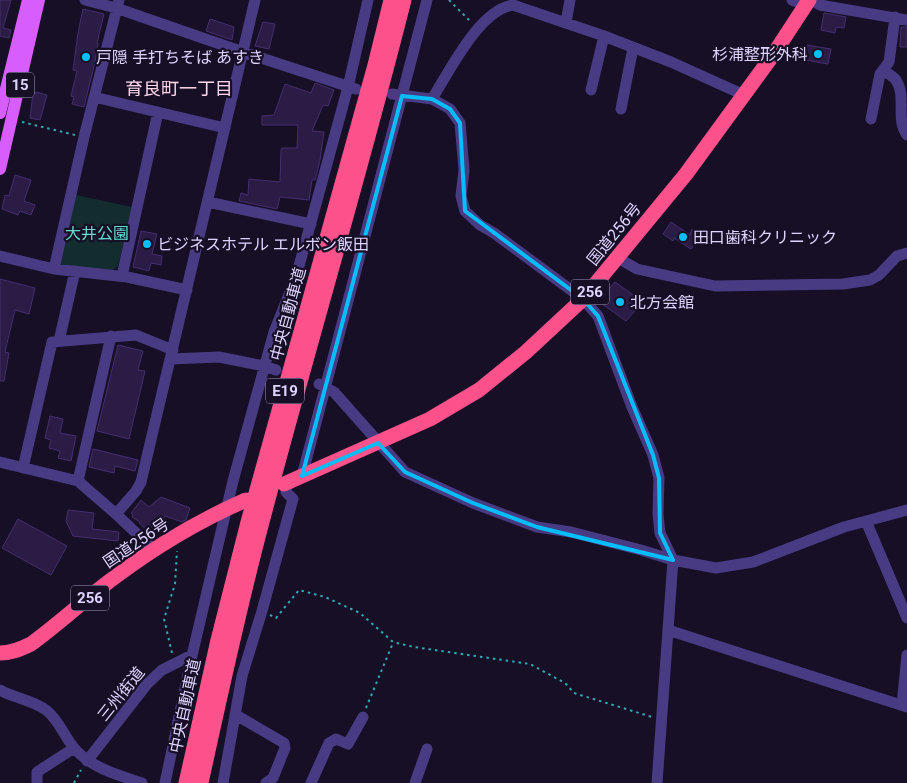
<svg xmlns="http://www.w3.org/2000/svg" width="907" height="783" viewBox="0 0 907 783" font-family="Roboto,'Noto Sans JP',sans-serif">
<rect width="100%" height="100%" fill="#160f25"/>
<path fill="#122c2f" d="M76,195l56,12 -14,59 -7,6 -49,-6 -1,-2z"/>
<path fill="#2a1c45" stroke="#452e71" d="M0,0h11l-8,28 8,2 -2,8 -9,-2z
M83,9l21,5 -7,29h1l-3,19 -11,45 -12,-3 2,-7 -3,-1 6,-25 -4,-1 5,-37z
M824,13l22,4 -2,11 -8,-1 -1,6 -14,-3z
M210,19l24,8 -2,13 -26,-9z
M263,22l12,2 -6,25 -14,-3z
M901,27h6v20h-7z
M807,45l24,4 -3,15 -23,-4z
M315,83l19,7 -6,16 -5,-1 -11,26 12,1 -4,28 -5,20h-3l-3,20 -29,-3 -3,12 -38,-8 2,-8 7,2 1,-16 31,3 1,-32 1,-2h15l1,-23h-36v-9l12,-1 11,-31 26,9z
M36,92l11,3 -7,25 -10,-2 3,-25 3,1z
M15,175l16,5 -7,21 11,4 -4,10 -11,-4 -2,4 -16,-6 3,-14 4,1z
M671,222l19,13 2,-6 9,6 -10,14 -17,-11 -1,3 -10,-7z
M141,231l16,3 -5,20 10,2 -1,9 -10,-2 -2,8 -16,-4z
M0,279l35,9 -6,26 -14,-4 -10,42 4,1 -5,28h-4z
M615,282l28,20 -17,19 -28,-20z
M118,345l25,6 -5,19 7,1 -16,68 -32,-8z
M50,416l13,3 -3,14 16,3 -5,25 -13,-3 2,-7 -11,-3 2,-8 -6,-2z
M93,449l45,11 -3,11 -20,-5 -1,7 -25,-6z
M161,497l29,11 -4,12 -4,2 -17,-6 -2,4 -4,-2 -11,13 -9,-8 1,-1 -8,-5 1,-2 -2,-2 10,-13 8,7z
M68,510l26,3 -2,16 27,3 -1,9 -45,-5 -7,-15z
M18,519l49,27 -16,29 -49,-27z"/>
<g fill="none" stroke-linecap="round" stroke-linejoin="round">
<path stroke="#31aab4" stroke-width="2" stroke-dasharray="2.5 4" stroke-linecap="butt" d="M449,0l21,21
M22,122l53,13
M270,615l6,3 23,-28 26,7 35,16 33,29 21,5 116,17 35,19 9,10 78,24
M172,653l-8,-34 11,-35 2,-33
M366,708l27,-65
M74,783l7,-13"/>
<path stroke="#483b83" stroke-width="11" d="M85,0l31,8 127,44 113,37
M792,0l13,5
M812,0l8,5 87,15
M566,22l4,-22
M883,70c4,3 10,6 13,10 11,17 -1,39 11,55
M591,90l13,-54
M392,94l40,5 18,10 10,14 4,47 -3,26 4,15 15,14 14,8 89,66 15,17 34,91 21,48 6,23 -1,36 2,19 13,27 -16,223
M94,97l131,31
M432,99c17,-27 47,-89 81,-94l91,31 67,26 73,33
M621,109l12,-61
M871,119l9,-45 9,-12 6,-45
M208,202l103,22
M0,256l54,13 73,8 60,13
M618,258l19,11 78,17 128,-2 27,-4 9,-5 18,-19 10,-3
M54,269l30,-132 35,-137
M122,276l36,-164
M59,341l16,-70
M171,359l48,-2 45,9 12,4
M319,384l15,8 71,80 68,31 64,24 34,5 70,18 32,10 43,8 37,-6 91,-35 63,-17
M0,462l78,19 38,33 38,36
M23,468l29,-126 84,-7 37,15
M302,476l125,-476
M78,481l33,-145
M116,514l20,-23 5,-9 114,-482
M866,521l41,97
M668,630l239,77
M0,690c14,8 33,10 46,20 13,10 18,26 28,38 17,20 44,27 68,35
M902,705l5,-50
M236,715l48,28 1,5 -12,30 -7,5
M87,761l60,-77 15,-14 30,-15
M37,783v-11l37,-24
M165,783l26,-123 42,-179 41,-149 22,-55 52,-190 20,-87
M223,783l19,-107 20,-65 31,-112 -7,-7 2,-10
M311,783l18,-40 7,-4 12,5 15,-27
M415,783l12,-34"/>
<path stroke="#d75dfc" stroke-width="12" d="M0,113l28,-113
M0,169l39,-169"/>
<path stroke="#fc518a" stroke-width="15" d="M284,484l146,-65 49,-29 47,-38 57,-53 103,-125 87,-119 36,-55
M0,653c12,0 21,-4 31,-9 29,-21 55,-46 84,-67 40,-30 85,-57 131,-77
M186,783l32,-143 30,-118 127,-457 16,-65
M201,783c19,-87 38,-175 61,-261 46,-175 98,-347 142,-522"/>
</g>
<path fill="none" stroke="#05bef9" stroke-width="4" stroke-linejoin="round" d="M402,96l30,3 18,10 10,14 5,88 118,88 15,17 55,139 6,23 1,55 13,27 -136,-33 -64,-24 -68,-31 -27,-29 -76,33z"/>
<g fill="#05bef9" stroke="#160f25" stroke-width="2">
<circle cx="818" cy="54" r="5"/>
<circle cx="86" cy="57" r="5"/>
<circle cx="683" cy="237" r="5"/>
<circle cx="147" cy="244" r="5"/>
<circle cx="620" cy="302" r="5"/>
</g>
<g text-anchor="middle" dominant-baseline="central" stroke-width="4.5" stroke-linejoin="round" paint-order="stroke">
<g fill="#160f25" stroke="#a399bd" stroke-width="1">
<rect x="6" y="72.5" width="28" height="25" rx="4"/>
<rect x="571" y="279.5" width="38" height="25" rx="4"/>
<rect x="266" y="378.5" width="38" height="25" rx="4"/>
<rect x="71" y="585.5" width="38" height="25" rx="4"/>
</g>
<g font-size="15" font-weight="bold" fill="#dfd4fe">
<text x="20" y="85">15</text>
<text x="590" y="292">256</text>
<text x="285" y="391">E19</text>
<text x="90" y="598">256</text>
</g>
<g font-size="16" fill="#dfd4fe" stroke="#160f25" text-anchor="start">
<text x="808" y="54" text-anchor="end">杉浦整形外科</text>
<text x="96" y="57">戸隠 手打ちそば あすき</text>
<text x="693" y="237">田口歯科クリニック</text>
<text x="157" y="244">ビジネスホテル エルボン飯田</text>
<text x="630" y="302">北方会館</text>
</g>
<g font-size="16" fill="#61ddd0" stroke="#160f25">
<text x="97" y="233">大井公園</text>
</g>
<g font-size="16" fill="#dfd4fe" stroke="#160f25">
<text transform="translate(614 234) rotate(-51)">国道256号</text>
<text transform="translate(288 314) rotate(-75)">中央自動車道</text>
<text transform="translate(136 543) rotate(-34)">国道256号</text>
<text transform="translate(121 694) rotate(-51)">三州街道</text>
<text transform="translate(185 706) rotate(-78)">中央自動車道</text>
</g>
<g font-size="18" fill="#fed6ea" stroke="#160f25">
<text x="179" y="88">育良町一丁目</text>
</g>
</g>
</svg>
